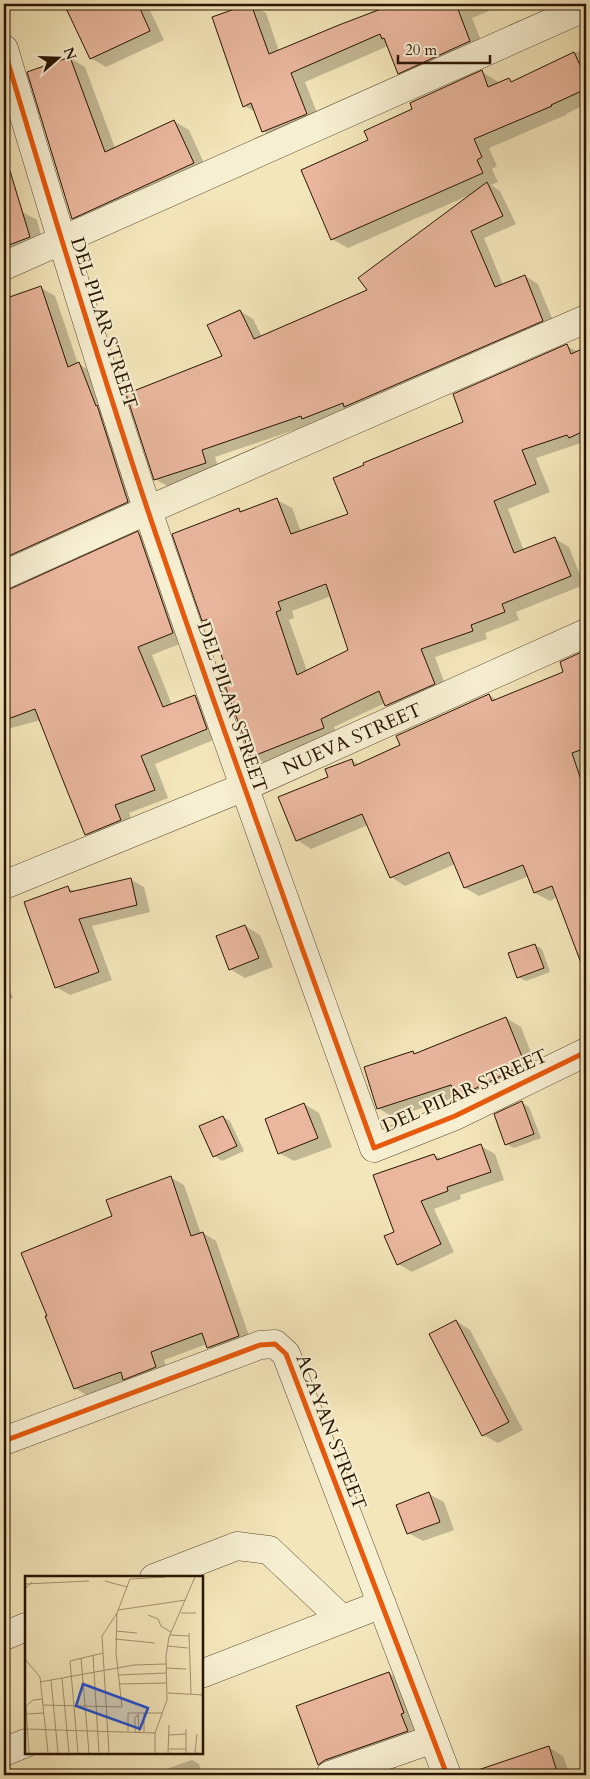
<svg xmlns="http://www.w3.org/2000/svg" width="590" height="1779" viewBox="0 0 590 1779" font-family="Cardo,serif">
<rect width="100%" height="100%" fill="#f3e6ba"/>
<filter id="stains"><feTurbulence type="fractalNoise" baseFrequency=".004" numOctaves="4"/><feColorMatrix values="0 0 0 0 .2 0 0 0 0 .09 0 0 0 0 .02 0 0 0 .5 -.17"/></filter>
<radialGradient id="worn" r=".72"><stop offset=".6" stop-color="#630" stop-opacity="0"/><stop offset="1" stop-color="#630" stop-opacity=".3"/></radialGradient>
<path fill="#0003" fill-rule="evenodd" d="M54,4h93l17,36 -58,27 -15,-9 -23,-46z
M251,4l15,9 13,38 112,-47h114l-33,14 13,32 -71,31 -15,-8 -11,-27 -83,36 16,41 -44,17 -14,-9 -7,-19 -12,-6z
M586,48v56l-20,10v1l-77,33 8,18 -5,3 6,13 -7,3 9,6 16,33 -32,14 19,47 22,-9 13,8 18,44 -244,96 -97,33 4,13 -50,17 -14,-8 68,-123 17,-45 13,8 9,18 107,-46 103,-97 -124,54 -16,-9 38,-98 44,-31 68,-38 15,9 2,3 10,-4 4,2z
M70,58l15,9 30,81 59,-27 15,9 19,42 -121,55 -14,-9z
M22,212l15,8 7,26 -22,8 -15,-9 -3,-11v-17z
M586,221v21l-7,-18z
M41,288l14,8 23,68 15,8 49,138 -138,68v-278z
M567,346l11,6 8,-3v95l-2,1 -3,-2 -45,15 14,34 -42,17 16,42 31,-12 14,8 15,38 -68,27 3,8 -34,13 2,6 -52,18 13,35 -47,22 -15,-8 -1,-3 -51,24 4,9 -71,28 -15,-8 -21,-74 -19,-57 -9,-5 36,-110 4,2 34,-12 15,8 9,24 49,-17 115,-92zM331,596l19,55 -43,20 -18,-51 5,-2 -2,-7z
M138,533l15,8 34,100 -35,14 20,50 23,-9 14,8 12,33 -66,27 13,34 -39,15 6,15 -34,14 -15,-8 -45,-114 -37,10v-140l1,2z
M586,651v297l-12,-8 -17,-43 -7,4 -15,-8 -6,-17 -50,20 -14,-8 -10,-24 -50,22 -14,-9 -23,-52 -57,24 -14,-9 32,-63 23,-17 7,5 43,-19 87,-51 8,5 68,-27 -4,-10z
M130,879l14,8 6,25 -58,14 20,54 -42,15 -14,-8 12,-99 8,4z
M245,926l15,9 13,32 -28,11 -15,-9z
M535,945l7,4 8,23 -24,9 -8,-4z
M4,976l9,22 -9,3z
M506,1018l15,9 18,46 -67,33 -15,-9 -64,20 -15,-9 35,-56 3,2z
M521,1102l8,5 12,31 -27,10 -8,-4z
M304,1104l15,9 13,34 -38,14 -15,-8z
M223,1117l7,4 14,30 -22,10 -8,-5z
M481,1146l14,8 9,26 -44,15 1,4 -27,10 20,43 -42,20 -14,-8 -3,-31 39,-78 8,4z
M170,1177l14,8 17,49 2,-1 13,8 36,103 -30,11 -14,-8 -1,-3 -43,16 5,15 -81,21 -13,-8 39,-171z
M456,1321l14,9 53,100 -25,13 -15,-8z
M429,1494l15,8 10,28 -31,11 -15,-8z
M389,1673l12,8 19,58 -88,33 -13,-8 -21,-57z
M548,1747l15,9 7,19h-74l-3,-9z
M192,1760l7,4 4,11h-32l-2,-7z"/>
<path fill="#eab79e" stroke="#281400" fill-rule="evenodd" d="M64,4h74l12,27 -60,28z
M249,4h2l18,50 70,-29 55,-21h62l14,37 -72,33 -14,-36 -2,1 -2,-5 -89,39 16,41 -45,18 -11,-29 -8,4 -31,-90z
M574,52l12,26v11l-35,16 1,1 -78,33 8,18 -5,3 6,13 -152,67 -30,-70 67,-30 -4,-9 48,-22 -2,-6 72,-33 6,17 21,-9 2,4z
M70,57l35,95 69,-32 20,43 -122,56 -45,-147z
M10,171l20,66 -26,10v-75z
M487,182l16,34 -32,15 24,56 30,-12 18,46 -199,86 -1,-4 -41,16 -1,-3 -99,34 4,13 -52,17 -28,-86 96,-38 -15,-31 33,-15 14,29 113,-49 -9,-12z
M41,286l27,81 11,-5 17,44 1,-1 31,97 -124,56v-259z
M567,344l4,10 15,-7v83l-17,8 -2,-3 -45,15 14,34 -42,17 20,52 41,-16 16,39 -69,28 3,8 -34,13 2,6 -52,18 14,35 -50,22 -6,-15 -58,28 3,9 -73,29 -27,-74 6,-2 -21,-62 -7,2 -30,-87 67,-26 1,4 37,-14 14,36 57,-20 -15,-36 31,-13 -1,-2 100,-41 -10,-28zM326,584l22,66 -51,25 -21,-63 5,-2 -3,-8z
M138,531l35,102 -35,14 25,60 32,-12 12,34 -66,27 14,34 -40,15 6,15 -36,15 -19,-47 -31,-79 -27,10 -4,-14v-115l6,-1z
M586,650v98l-14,5 14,42v175l-2,1 -32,-85 -18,7 -11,-28 -59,23 -15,-36 -59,26 -28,-64 -66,27 -18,-44 50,-20 -3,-8 27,-10 2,7 46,-21 -4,-9 93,-42 3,7 71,-29 -3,-10z
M131,878l6,27 -58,14 20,53 -44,16 -31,-86 44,-16 2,6z
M245,925l14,33 -30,12 -13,-34z
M535,944l9,24 -27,10 -9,-25z
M506,1017l19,47 -69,34 -5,-13 -74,24 -13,-42 49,-16 1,3z
M522,1101l12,33 -29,11 -11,-31z
M304,1103l14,35 -40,16 -13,-35z
M223,1116l14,30 -24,11 -14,-31z
M481,1144l10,28 -44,15 1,4 -27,10 20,43 -44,21 -13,-29 10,-4 -21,-57 61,-21 3,6z
M171,1176l20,60 12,-4 36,104 -32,12 -5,-15 -51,19 5,15 -33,13 -2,-8 -47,17 -29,-73h2l-26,-63 91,-37 -6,-16z
M456,1320l53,102 -27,14 -53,-102z
M429,1492l11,30 -33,12 -11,-29z
M389,1672l15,41 -3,1 7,17 -83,29 -7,5 -22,-59z
M549,1746l9,29h-82l-1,-4z"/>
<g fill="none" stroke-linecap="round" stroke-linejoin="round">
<g stroke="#5b482e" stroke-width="29">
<path id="minor" d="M4,49c46,154 93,309 144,462 72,213 150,425 226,637l81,-32 131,-64
M4,266l582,-259
M4,575l144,-65 438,-191
M4,1441l256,-96 15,-1 11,10 161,421
M154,1578l83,-32 32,4 73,69
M4,1636l22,-9
M201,1674l181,-70
M4,1752l22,-9
M330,1775l103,-36"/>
</g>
<g stroke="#5b482e" stroke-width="29">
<path id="tertiary" d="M4,885l240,-98 342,-154"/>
</g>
<use href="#minor" stroke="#f7efd2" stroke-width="28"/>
<use href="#tertiary" stroke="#f7efd2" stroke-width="28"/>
<g stroke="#f7efd2" stroke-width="8">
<path id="cycleway" d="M4,49c46,154 93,309 144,462 72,213 150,425 226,637l81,-32 131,-64
M4,1441l256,-96 15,-1 11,10 161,421"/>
</g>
<use href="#cycleway" stroke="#e8590c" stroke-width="5"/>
</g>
<g text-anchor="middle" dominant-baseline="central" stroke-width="4.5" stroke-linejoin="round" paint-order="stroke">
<g font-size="19" fill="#281400" stroke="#f7efd2">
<text transform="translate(104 323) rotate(72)">DEL PILAR STREET</text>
<text transform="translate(232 707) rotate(71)">DEL PILAR STREET</text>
<text transform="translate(352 739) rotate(-24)">NUEVA STREET</text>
<text transform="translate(465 1091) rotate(-24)">DEL PILAR STREET</text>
<text transform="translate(331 1432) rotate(69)">ACAYAN STREET</text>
</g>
</g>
<g transform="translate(25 1576)">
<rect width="178" height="178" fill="#f3e6ba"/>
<path fill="none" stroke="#a29270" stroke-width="1" d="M80,5l22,6M0,8l64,-3M0,22v-9l7,-7M93,34l68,-10M156,37h15M123,39l10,4 3,7 10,6M91,55l21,2M164,57l2,61M145,59l19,1M90,63l40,4M142,70l21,2M68,79l6,98M56,82l8,95M0,83l15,18 8,76M141,92l20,1M94,99l47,-2M37,102l7,75M26,104l7,73M15,106l94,-17 32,-1M95,108l46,-1M143,117l35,2M18,129l79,2 -6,-54 1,-40 13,-34 36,-2M113,137l1,19M1,138l18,-1M0,153l130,4M161,153v24M103,155v-18h34M110,156v-15l4,-2M119,156v-19M144,159l17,-1M144,173h17M4,177l-3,-47 7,-6 10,-1M53,177l-8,-92 33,-8M84,177l-7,-117 15,-23M130,177v-20l12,-33 -1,-44 3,-19 26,-60M143,177l1,-28M170,177l2,-19"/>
<path fill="#1d4ed8" fill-opacity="0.15" stroke="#1d4ed8" stroke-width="2.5" d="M58,108l65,24 -8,21 -64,-23z"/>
<rect width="178" height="178" fill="none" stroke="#281400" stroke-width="2.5"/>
</g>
<rect width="590" height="1779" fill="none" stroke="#f3e6ba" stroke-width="20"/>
<rect x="5" y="5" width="580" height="1769" fill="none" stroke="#281400" stroke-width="2.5"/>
<rect x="10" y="10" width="570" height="1759" fill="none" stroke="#281400"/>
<g transform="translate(58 58) rotate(70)" stroke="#f7efd2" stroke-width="4" paint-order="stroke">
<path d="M0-4L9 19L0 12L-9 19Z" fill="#281400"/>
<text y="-8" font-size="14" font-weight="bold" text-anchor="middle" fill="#281400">N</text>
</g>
<path d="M398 55v8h92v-8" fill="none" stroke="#281400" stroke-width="2.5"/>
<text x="405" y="55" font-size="15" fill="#281400" stroke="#f7efd2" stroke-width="4" paint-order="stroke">20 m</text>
<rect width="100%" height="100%" filter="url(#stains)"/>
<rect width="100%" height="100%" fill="url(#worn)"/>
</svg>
